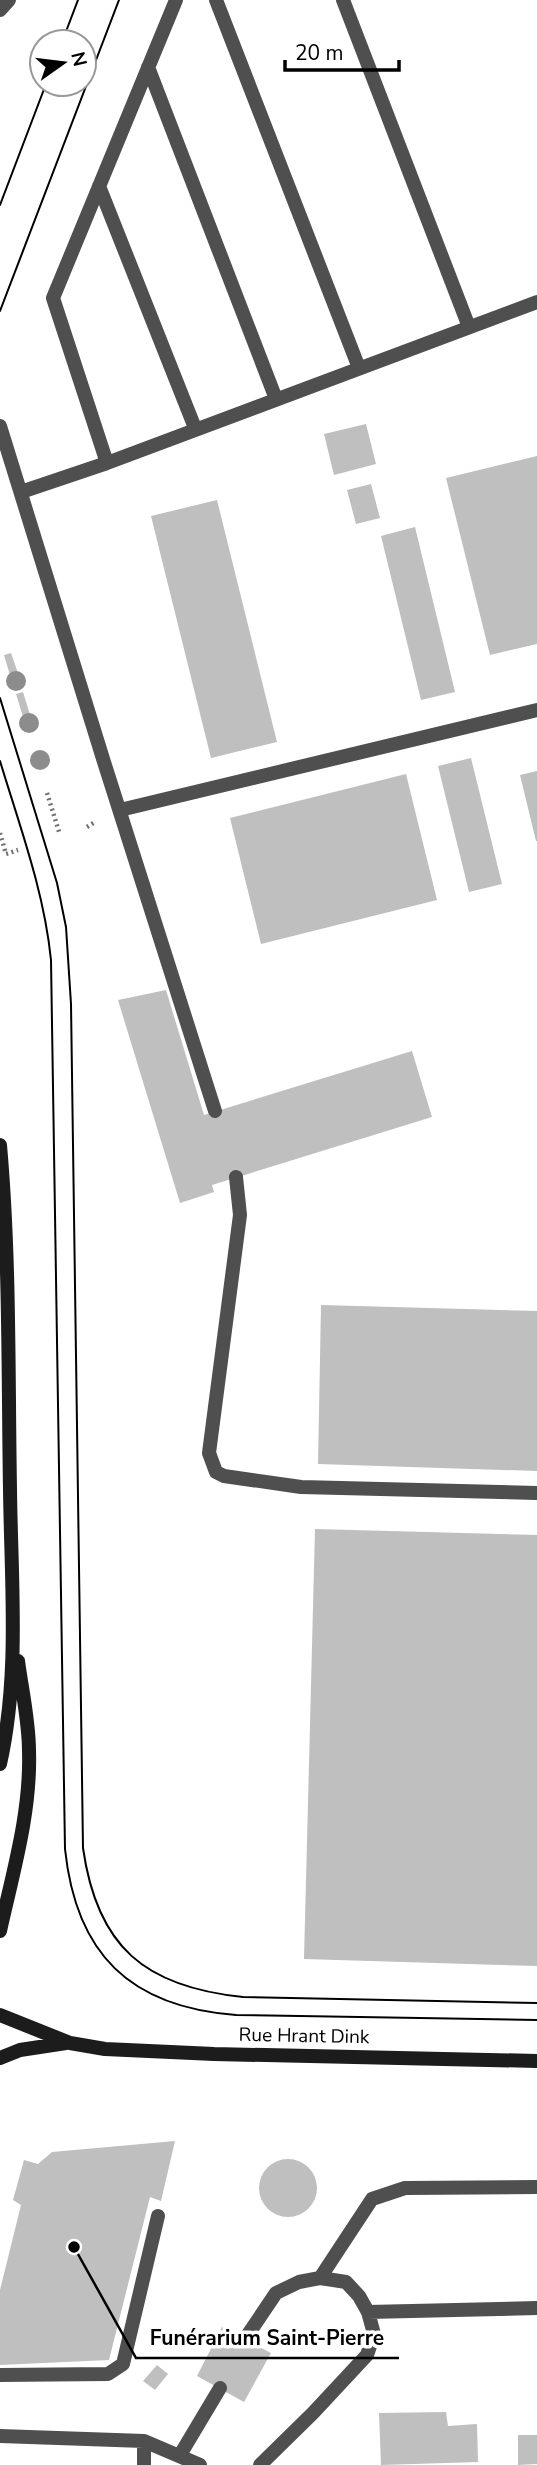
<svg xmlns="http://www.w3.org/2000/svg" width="537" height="2465" viewBox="0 0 537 2465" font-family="'Nunito Sans',sans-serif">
<rect width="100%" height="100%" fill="#fff"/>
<path fill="#bfbfbf" d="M366,424l10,40 -42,11 -10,-41z
M537,456v188l-47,11 -44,-177z
M371,484l9,34 -24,6 -9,-34z
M217,500l60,242 -66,16 -60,-242z
M415,527l40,165 -34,8 -40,-164z
M11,653l9,26 -8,3 -8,-27z
M23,692l8,26 -7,2 -8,-26z
M471,758l31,126 -33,8 -31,-126z
M537,771v70h-1l-16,-66z
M406,774l31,126 -176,44 -31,-126z
M166,990l38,125 208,-64 20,66 -220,68 2,7 -34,11 -62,-203z
M321,1305l216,6v160l-219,-7z
M315,1529l222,6v431l-233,-7z
M175,2141l-14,60 -11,-4 -41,163 -109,5v-75l21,-85 -8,-5 11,-40 14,4 14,-12z
M259 2188a29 29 0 1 1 58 0a29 29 0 1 1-58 0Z
M222,2327l49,26 -27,49 -47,-26z
M157,2365l11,9 -13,16 -12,-9z
M446,2412l2,14 29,-2 1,38 -97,3 -2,-52z
M518,2435h19v29l-19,1z"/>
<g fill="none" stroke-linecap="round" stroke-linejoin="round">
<path stroke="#717171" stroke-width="4.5" stroke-dasharray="2 3.5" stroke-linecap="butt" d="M47,793l13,42
M87,827l8,-5
M0,833l6,21 12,-4"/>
<path stroke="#4f4f4f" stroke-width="14" d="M216,0l143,368
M343,0l126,327
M0,10l9,-10
M148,67l128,332
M99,186l96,242
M0,426l104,336 111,349
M107,463l-54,-165 123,-298
M21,492l86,-29 430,-161
M120,810l417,-100
M236,1177l4,38 -31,238 7,19 8,4 77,11 236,6
M320,2278l52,-79 33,-11 132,-1
M368,2312l169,-4
M245,2339l31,-46 23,-11 21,-4 26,4 13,14 9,16 6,22 -7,21 -54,58 -53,52
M0,2375l108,-1 15,-10 35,-148
M0,2436l144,5 56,24
M144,2441v24
M180,2455l40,-67"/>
<path stroke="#1c1c1c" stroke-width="14" d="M0,1145c10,114 8,229 10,344 1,91 10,186 -10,275
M0,1931c13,-59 31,-119 29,-180 0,-30 -7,-60 -11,-90
M0,2015l70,28 35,6 109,5 323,7
M0,2058l20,-8 46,-7"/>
<path stroke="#000" stroke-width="2" d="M62,42l16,-42
M0,205l46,-121
M0,311l119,-311
M0,698l57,185 9,44 5,77 12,844c14,99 62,139 160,149l294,6
M0,761c20,66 44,130 51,199l14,889c11,105 65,158 171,166l301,5"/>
</g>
<g fill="#8c8c8c">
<circle cx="16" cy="681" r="10"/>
<circle cx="29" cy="723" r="10"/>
<circle cx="40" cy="760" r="10"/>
</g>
<g text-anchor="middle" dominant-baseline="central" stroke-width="7" stroke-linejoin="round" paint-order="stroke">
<g font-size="19" fill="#000" stroke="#fff">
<text transform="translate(304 2036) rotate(1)">Rue Hrant Dink</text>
</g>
</g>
<path fill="none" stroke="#000" stroke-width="2.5" d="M74 2247L136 2358H399"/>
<circle fill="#000" stroke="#fff" stroke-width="2.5" cx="74" cy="2247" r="7"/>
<g font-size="21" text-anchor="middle" font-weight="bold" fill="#000" stroke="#fff" stroke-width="7" stroke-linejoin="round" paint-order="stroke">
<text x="267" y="2345">Funérarium Saint-Pierre</text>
</g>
<g transform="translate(63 63) rotate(76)"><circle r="33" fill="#ffffff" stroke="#999999" stroke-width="2"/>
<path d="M0-5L12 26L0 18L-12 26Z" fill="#000000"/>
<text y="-10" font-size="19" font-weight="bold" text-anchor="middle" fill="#000000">N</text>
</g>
<path d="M285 60v10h114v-10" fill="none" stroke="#000000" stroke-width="3.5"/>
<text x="295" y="60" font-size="21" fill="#000000" stroke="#ffffff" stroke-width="5" paint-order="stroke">20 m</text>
</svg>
